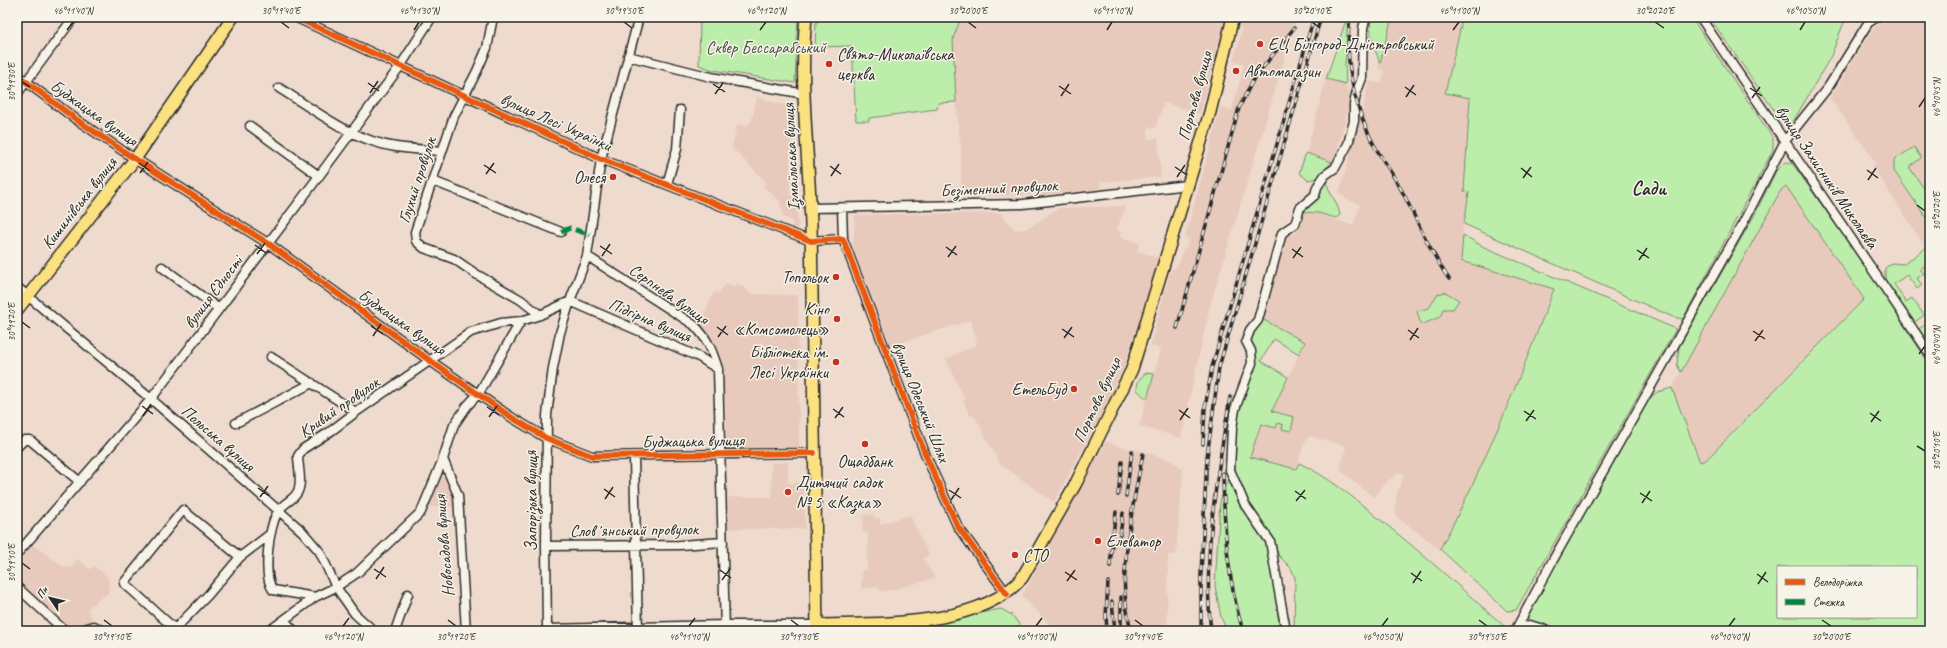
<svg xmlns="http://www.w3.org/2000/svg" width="1947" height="648" viewBox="0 0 1947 648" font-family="Caveat,sans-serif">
<rect width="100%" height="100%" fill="#eedbce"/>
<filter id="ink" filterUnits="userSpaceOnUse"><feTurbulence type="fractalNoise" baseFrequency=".025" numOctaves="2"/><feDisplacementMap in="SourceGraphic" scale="8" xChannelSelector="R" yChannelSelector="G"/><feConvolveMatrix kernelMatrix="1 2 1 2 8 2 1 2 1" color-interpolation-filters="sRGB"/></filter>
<g filter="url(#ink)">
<path fill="#e8cabc" d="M961,17h265l-26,97 -36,-11 -9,25 -7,-1v12l10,-1 3,39 -61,5 1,7 -58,6 -82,1v-47l-5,-47 -3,-63z
M1241,17h56l-87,289 -29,132 -42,-12 22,-77 -11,-3 20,-74 10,-10 3,-13 2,1 4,-11 -4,-2 36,-130 11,3 12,-45 -11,-4 9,-31 -4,-4z
M1392,17h71l-18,76 25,5 -6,92 5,1 -6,38 -2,32 93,27 -56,140 -31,71 -27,50 -43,-32 -2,-8 2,-16 7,-18 -6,-2 -13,10 -11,15 -34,-28 6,-24 -37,-10 -5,8 -8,25 -46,-12 11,-33 15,3 2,-4 5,2 -1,4 12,-12 -22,-6 33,-69 -43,-23 22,-85h11l9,-22 14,1 35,13 7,-21 -12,-5 -9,-7 24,-84 6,-28 12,2 3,-12 -6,-2z
M1891,17h39v237l-58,-88 4,-3 -46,-65 44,-70z
M1326,79l20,5 4,15 -1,8 -4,9 1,2 -12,42 -2,2 -26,-9z
M757,97l22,7h12l-1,91 8,2v34l-6,-3v-7l-9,-4 -3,-16 -17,-15 3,-4 -34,-34 5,-24 10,2 1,-3h3z
M1786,186l78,113 -158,161 -6,2 -28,-74 109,-198z
M1125,206l-1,9h-2l-5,15 5,2 -2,5 20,6 -3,8 22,7 -35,108 -12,29 -58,107 -54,-38 -26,-49 -4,1 -7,-15 2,-1 -19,-41 31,-15 -6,-24 -80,26 -38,-98 2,-33 146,-2 14,17 11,-1 33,-21z
M1930,262v21l-10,-14z
M727,283l7,5 3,-5 15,11 46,1 1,152 -73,2v-46l-6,-36 -6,-22 -14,-22 14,-31 4,1z
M1106,441l11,5 29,6 18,6 13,6 6,7 -7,84h-8l-1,67 1,9h-112l-34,-35z
M788,462v21l16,-1 1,47h-77v-32h44l-1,-34z
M437,477h12l6,30h-27z
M864,514l11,1v3h5v6l30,-9 19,40 -6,4 12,19 -42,12 -13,1 -2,-4 -17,2 1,-19h5l1,-37 -6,-2z
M32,544l31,22 8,2 6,-9 13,10 4,-3 13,10 2,9 -1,8 -20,15 4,12 -11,8 -11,2 -6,-4 -47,-46v-17z"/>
<path fill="#bdedab" stroke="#748c6b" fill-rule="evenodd" d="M700,17h98l-3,66 -82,-13 -14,-5z
M823,17h138l-8,22 3,63 -18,1 -1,6 -68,9v3h-13l-4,-75 -37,1 1,-25 7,-3z
M1372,17h20l-12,46c-5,-14 -13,-31 -8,-46z
M1463,17h228l82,121v12l-90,169 -10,-2 -209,-93 5,-32 -5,-1 6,-93 -25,-5z
M1709,17h137l-15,39 -37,64 -7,4 -4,-1z
M1349,21l-4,43 1,20 -20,-5 19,-56z
M1914,147l7,11 -12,9 21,30v21l-5,-2 -31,-45v-11z
M1306,153l26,9 -15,16 -9,2 -9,-7z
M1785,162l7,1 69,97 69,105v266h-373l-28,-11 -3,-3 122,-217 9,-8 15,-4 28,74 6,-2 158,-161 -78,-113 -5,4 -100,182 -4,-7 2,-18 75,-131 22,-45zM1778,567h138v50h-138z
M1326,180c2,13 12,22 14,35l-4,3 -18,-5 -14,-1 17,-18 1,-8z
M1463,235l21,12 192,82 -160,281 -9,1 -67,-62c45,-83 80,-172 114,-260l-93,-28z
M1926,248l4,6v8l-10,7 4,5 -7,4 5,7 -5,4 -10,-14 -13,9 12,18 6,-4 12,17 -9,7 -28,-38 -2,-6v-10l7,-5 12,1z
M1445,292l14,8 -6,9h-10l-3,8 -19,8 -4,-14 12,-3 9,-14z
M1262,319l43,23 -6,12 -25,-15 -13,22 27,16 -16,34 22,6 -3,14 -9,-2 1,-4 -5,-2 -2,5 -15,-4 -11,33 46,12 3,-6c28,13 54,34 78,54 44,35 85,72 127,109l2,5h-212l1,-53 -4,-10 -13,-13c-2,-23 -30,-48 -39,-72 -10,-26 -4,-58 3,-84 4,-11 10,-21 12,-31 4,-15 -2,-13 -3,-24 -1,-8 7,-18 11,-25z
M1930,321v24l-11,-16z
M1146,373l8,1 -7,25 -10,-9c0,-8 3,-13 9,-17z
M1228,478l11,24 28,41 6,34 7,54h-53l-6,-14 -6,-31 5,-84z
M1001,609l11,6 12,16h-113l-1,-4z"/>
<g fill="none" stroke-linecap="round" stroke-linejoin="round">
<g stroke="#2b2b2b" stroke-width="11">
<path id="minor" d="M295,17l306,142 210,82 32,-2 83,217 32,71 49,67
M493,17l-6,31 -10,23 -23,45 -39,116 1,9 8,7 30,11 22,15 45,26 19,15
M1700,17l230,337
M628,56l83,21 94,17
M17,75l60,45 55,37 137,87 160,116 82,57 35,21 46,18 222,-3
M279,88c36,22 74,53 117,59 15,2 31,3 46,4
M17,94l57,-77
M250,126l69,50
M433,181l128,51
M667,184l10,-35 3,-39
M810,208l213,-4 165,-19
M842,208l1,31
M587,256l107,69c14,14 18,25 24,44l7,262
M162,267l57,42
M17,287l134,112 151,132 18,21 16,35 19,27 19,17
M271,357l85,55
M236,423l76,-40
M17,447l7,-7h6l50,42
M634,457l4,174
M443,459l15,36 8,136
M546,546l134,-1 43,-3
M17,554l134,-155 168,-223 82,-111 31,-48
M17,587l48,44
M315,597l-42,-7c-11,-14 -4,-66 6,-80 5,-7 14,-10 18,-17 6,-9 1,-27 1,-37l5,-7 28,-18 25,-19 115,-80 30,-9 20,-2
M284,620l10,11
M1517,628l13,-3 19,6
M175,629l-51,-46 59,-73 57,47
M78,631l16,-5 8,5
M173,631l35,-36 32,-38 29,-22
M269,631l46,-34 21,-10 21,-14 64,-61 22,-53 11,-34 13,-19 12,-13 42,-72 19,-6 30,-14 17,-45 14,-97 38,-142
M395,631l13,-37
M546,631l1,-2 178,-4h92
M547,631l-1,-85 1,-131 6,-47 7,-35 10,-32 129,56 19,12
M1286,631l-16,-90 -25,-36 -15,-35 2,-41 3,-20 17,-46 -1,-12 -5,-10 4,-11 8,-10 24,-87 13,-9 5,-16 15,-13 2,-8 8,-12 10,-7 13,-24 6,-23v-16l2,-11 6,-16 1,-50 3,-11
M1515,631l38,-71 189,-335 43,-84 44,-55 39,-63 9,-6"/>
</g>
<g stroke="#2b2b2b" stroke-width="14">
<path id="major" d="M806,17c-7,68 3,138 5,207 3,135 4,271 6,407
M17,310l118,-151 98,-142
M817,625c61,-2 162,3 205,-47l54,-95 56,-114 78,-257 23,-95"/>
</g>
<use href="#minor" stroke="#f7f3e8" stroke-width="8"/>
<use href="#major" stroke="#fbe180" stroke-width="11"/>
<g stroke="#2b2b2b" stroke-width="3.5">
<path id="rail" d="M1350,17c-6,42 3,86 22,124 9,18 22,34 31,52 15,29 27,59 46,86
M1177,328l62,-220 14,-28 41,-52
M1203,444l2,-36 7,-41 102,-350
M1223,473c1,53 4,106 20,158
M1118,495l4,-33
M1126,496l6,-45
M1113,534l3,-22
M1120,535l3,-22
M1110,566l2,-21
M1112,602l3,29
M1107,631l-1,-15 2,-34
M1121,631v-34
M1131,631c-4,-19 -8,-39 -6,-58 2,-40 10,-80 18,-119
M1201,631v-58l6,-116 12,-90 102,-350
M1211,631c-9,-78 7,-158 19,-234"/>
</g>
<use href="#rail" stroke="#f7f3e8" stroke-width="2" stroke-dasharray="6" stroke-linecap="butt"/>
<path stroke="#00873e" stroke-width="5" stroke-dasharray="10 5" stroke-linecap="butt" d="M561,232l9,-4 20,7"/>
<g stroke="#f7f3e8" stroke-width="8">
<path id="cycleway" d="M295,17l306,142 210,82 32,-2 83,217 32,71 49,67
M17,75l60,45 55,37 137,87 160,116 82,57 35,21 46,18 222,-3"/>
</g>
<use href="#cycleway" stroke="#e8590c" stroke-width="6"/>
</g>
</g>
<path fill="none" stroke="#2b2b2b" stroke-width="1.5" d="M281,22l8,6M624,22l8,6M968,22l8,6M1312,22l8,6M1655,22l9,6M67,30l6,-8M414,30l5,-8M760,30l6,-8M1107,30l5,-8M1453,30l6,-8M1800,30l5,-8M22,82l8,5M368,83l11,8M713,84l12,8M1059,86l12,8M1405,87l11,8M1750,88l12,8M370,93l8,-12M715,94l8,-11M1061,96l8,-12M1406,97l8,-12M1752,98l8,-11M1919,107l6,-9M139,163l11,8M484,165l12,8M830,166l11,8M1175,167l12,8M1521,168l11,9M1867,170l11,8M140,173l8,-11M486,174l8,-11M831,176l8,-12M1177,177l8,-12M1523,178l8,-11M1868,180l8,-12M1917,205l8,6M255,245l11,8M600,246l12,8M946,247l11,8M1292,249l11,8M1637,250l12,8M257,254l8,-11M602,256l8,-12M948,257l8,-11M1293,258l8,-11M1639,260l8,-12M22,322l8,6M371,326l12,8M717,327l11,8M1062,329l12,8M1408,330l11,8M1753,331l12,8M373,336l8,-12M718,337l8,-11M1064,338l8,-11M1410,340l8,-12M1755,341l8,-11M1919,354l6,-8M142,406l11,8M487,407l12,8M833,409l11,8M1179,410l11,8M1524,411l12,8M1870,413l11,8M143,416l8,-12M489,417l8,-11M835,418l8,-11M1180,420l8,-12M1526,421l8,-11M1871,422l8,-11M1917,446l8,5M258,488l11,8M604,489l11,8M949,490l12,8M1295,491l11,8M1640,493l12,8M260,497l8,-11M605,499l8,-12M951,500l8,-12M1296,501l9,-11M1642,503l8,-12M22,563l8,6M374,569l12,8M720,570l11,8M1065,572l12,8M1411,573l11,8M1757,574l11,8M376,579l8,-12M722,580l8,-11M1067,581l8,-11M1413,583l8,-12M1758,584l8,-12M104,620l8,6M448,620l8,6M791,620l8,6M1135,620l8,6M1479,620l8,6M1822,620l9,6M343,626l6,-8M689,626l6,-8M1036,626l6,-8M1382,626l6,-8M1729,626l6,-8"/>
<g fill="#c8321e" stroke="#f7f3e8" stroke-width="1.5">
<circle cx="1260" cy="44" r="4"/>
<circle cx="829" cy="64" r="4"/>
<circle cx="1236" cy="71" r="4"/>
<circle cx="613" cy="177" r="4"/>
<circle cx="836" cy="277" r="4"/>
<circle cx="837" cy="319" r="4"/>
<circle cx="836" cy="362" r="4"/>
<circle cx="1074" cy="389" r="4"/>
<circle cx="865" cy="444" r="4"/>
<circle cx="788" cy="492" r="4"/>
<circle cx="1098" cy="541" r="4"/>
<circle cx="1015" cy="555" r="4"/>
</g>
<g text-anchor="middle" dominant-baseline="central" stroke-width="3" stroke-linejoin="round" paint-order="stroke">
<g font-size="17" fill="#2b2b2b" stroke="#f7f3e8" text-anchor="start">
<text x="1268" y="44">ЕЦ Білгород-Дністровський</text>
<text x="837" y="54">Свято-Миколаївська<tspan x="837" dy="20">церква</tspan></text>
<text x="1244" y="71">Автомагазин</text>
<text x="605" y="177" text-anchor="end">Олеся</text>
<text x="828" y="277" text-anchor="end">Топольок</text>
<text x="829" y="309" text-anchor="end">Кіно<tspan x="829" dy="20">«Комсомолець»</tspan></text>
<text x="828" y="352" text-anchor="end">Бібліотека ім.<tspan x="828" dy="20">Лесі Українки</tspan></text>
<text x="1066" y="389" text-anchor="end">ЕтельБуд</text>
<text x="865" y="461" text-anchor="middle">Ощадбанк</text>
<text x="796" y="482">Дитячий садок<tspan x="796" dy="20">№ 5 «Казка»</tspan></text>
<text x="1106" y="541">Елеватор</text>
<text x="1023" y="555">СТО</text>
</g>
<g font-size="17" fill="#485245" stroke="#f7f3e8">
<text x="766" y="47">Сквер Бессарабський</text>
</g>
<g font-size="17" fill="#2b2b2b" stroke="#f7f3e8">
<text transform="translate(1195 96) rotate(-75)">Портова вулиця</text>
<text transform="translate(94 113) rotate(35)">Буджацька вулиця</text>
<text transform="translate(556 122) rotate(24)">вулиця Лесі Українки</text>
<text transform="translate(791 157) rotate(-93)">Ізмаїльська вулиця</text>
<text transform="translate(1827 177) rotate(56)">вулиця Захисників Миколаєва</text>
<text transform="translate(417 180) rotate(-72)">Глухий провулок</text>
<text transform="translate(999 188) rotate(-3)">Безіменний провулок</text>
<text transform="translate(79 203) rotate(-52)">Кишинівська вулиця</text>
<text transform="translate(213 292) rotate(-53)">вулиця Єдності</text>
<text transform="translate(669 294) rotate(35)">Серпнева вулиця</text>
<text transform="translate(650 320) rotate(23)">Підгірна вулиця</text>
<text transform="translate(402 322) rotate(35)">Буджацька вулиця</text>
<text transform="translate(1097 400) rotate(-65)">Портова вулиця</text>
<text transform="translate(921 402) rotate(68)">вулиця Одеський Шлях</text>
<text transform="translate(339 407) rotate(-35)">Кривий провулок</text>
<text transform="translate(218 438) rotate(41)">Польська вулиця</text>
<text transform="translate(693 441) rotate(-1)">Буджацька вулиця</text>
<text transform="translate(531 501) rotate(-90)">Запорізька вулиця</text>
<text transform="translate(634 530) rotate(-1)">Словʼянський провулок</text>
<text transform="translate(444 546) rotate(-95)">Новосадова вулиця</text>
</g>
<g font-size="19" font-weight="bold" fill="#2b2b2b" stroke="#f7f3e8">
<text x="1649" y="189">Сади</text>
</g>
</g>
<rect width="1947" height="648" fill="none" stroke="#f7f3e8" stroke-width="44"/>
<rect x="1777" y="566" width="140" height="52" fill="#f7f3e8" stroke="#a5a39c"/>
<rect x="1785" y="579" width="20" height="6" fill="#e8590c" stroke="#a5a39c"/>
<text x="1813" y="586" font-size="12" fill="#2b2b2b">Велодоріжка</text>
<rect x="1785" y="599" width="20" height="6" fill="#00873e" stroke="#a5a39c"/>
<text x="1813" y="606" font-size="12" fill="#2b2b2b">Стежка</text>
<g transform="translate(50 598) rotate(305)" stroke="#f7f3e8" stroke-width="3" paint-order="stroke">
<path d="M0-3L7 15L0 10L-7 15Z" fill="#2b2b2b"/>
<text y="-6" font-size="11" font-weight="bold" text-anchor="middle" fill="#2b2b2b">Пн</text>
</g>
<rect x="22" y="22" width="1903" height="604" fill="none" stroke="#2b2b2b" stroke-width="1.5"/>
<g font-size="10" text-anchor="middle" fill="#2b2b2b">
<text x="73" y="14">46°11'40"N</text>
<text x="281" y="14">30°19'40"E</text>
<text x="419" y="14">46°11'30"N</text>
<text x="624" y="14">30°19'50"E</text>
<text x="766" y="14">46°11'20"N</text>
<text x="968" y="14">30°20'00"E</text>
<text x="1112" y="14">46°11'10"N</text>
<text x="1312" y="14">30°20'10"E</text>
<text x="1459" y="14">46°11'00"N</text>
<text x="1655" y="14">30°20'20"E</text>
<text x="1805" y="14">46°10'50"N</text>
<text transform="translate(11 82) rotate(-90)" y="4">30°19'30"E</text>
<text transform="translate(1936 98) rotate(-90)" y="4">46°10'45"N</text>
<text transform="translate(1936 211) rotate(-90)" y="4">30°20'20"E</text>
<text transform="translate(11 322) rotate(-90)" y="4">30°19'20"E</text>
<text transform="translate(1936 346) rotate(-90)" y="4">46°10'40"N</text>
<text transform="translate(1936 451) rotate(-90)" y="4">30°20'10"E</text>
<text transform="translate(11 563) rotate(-90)" y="4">30°19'10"E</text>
<text x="112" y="640">30°19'10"E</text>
<text x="343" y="640">46°11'20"N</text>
<text x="456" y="640">30°19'20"E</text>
<text x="689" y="640">46°11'10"N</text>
<text x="799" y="640">30°19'30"E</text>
<text x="1036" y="640">46°11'00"N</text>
<text x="1143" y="640">30°19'40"E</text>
<text x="1382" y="640">46°10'50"N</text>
<text x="1487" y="640">30°19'50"E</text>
<text x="1729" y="640">46°10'40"N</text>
<text x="1831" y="640">30°20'00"E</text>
</g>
</svg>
